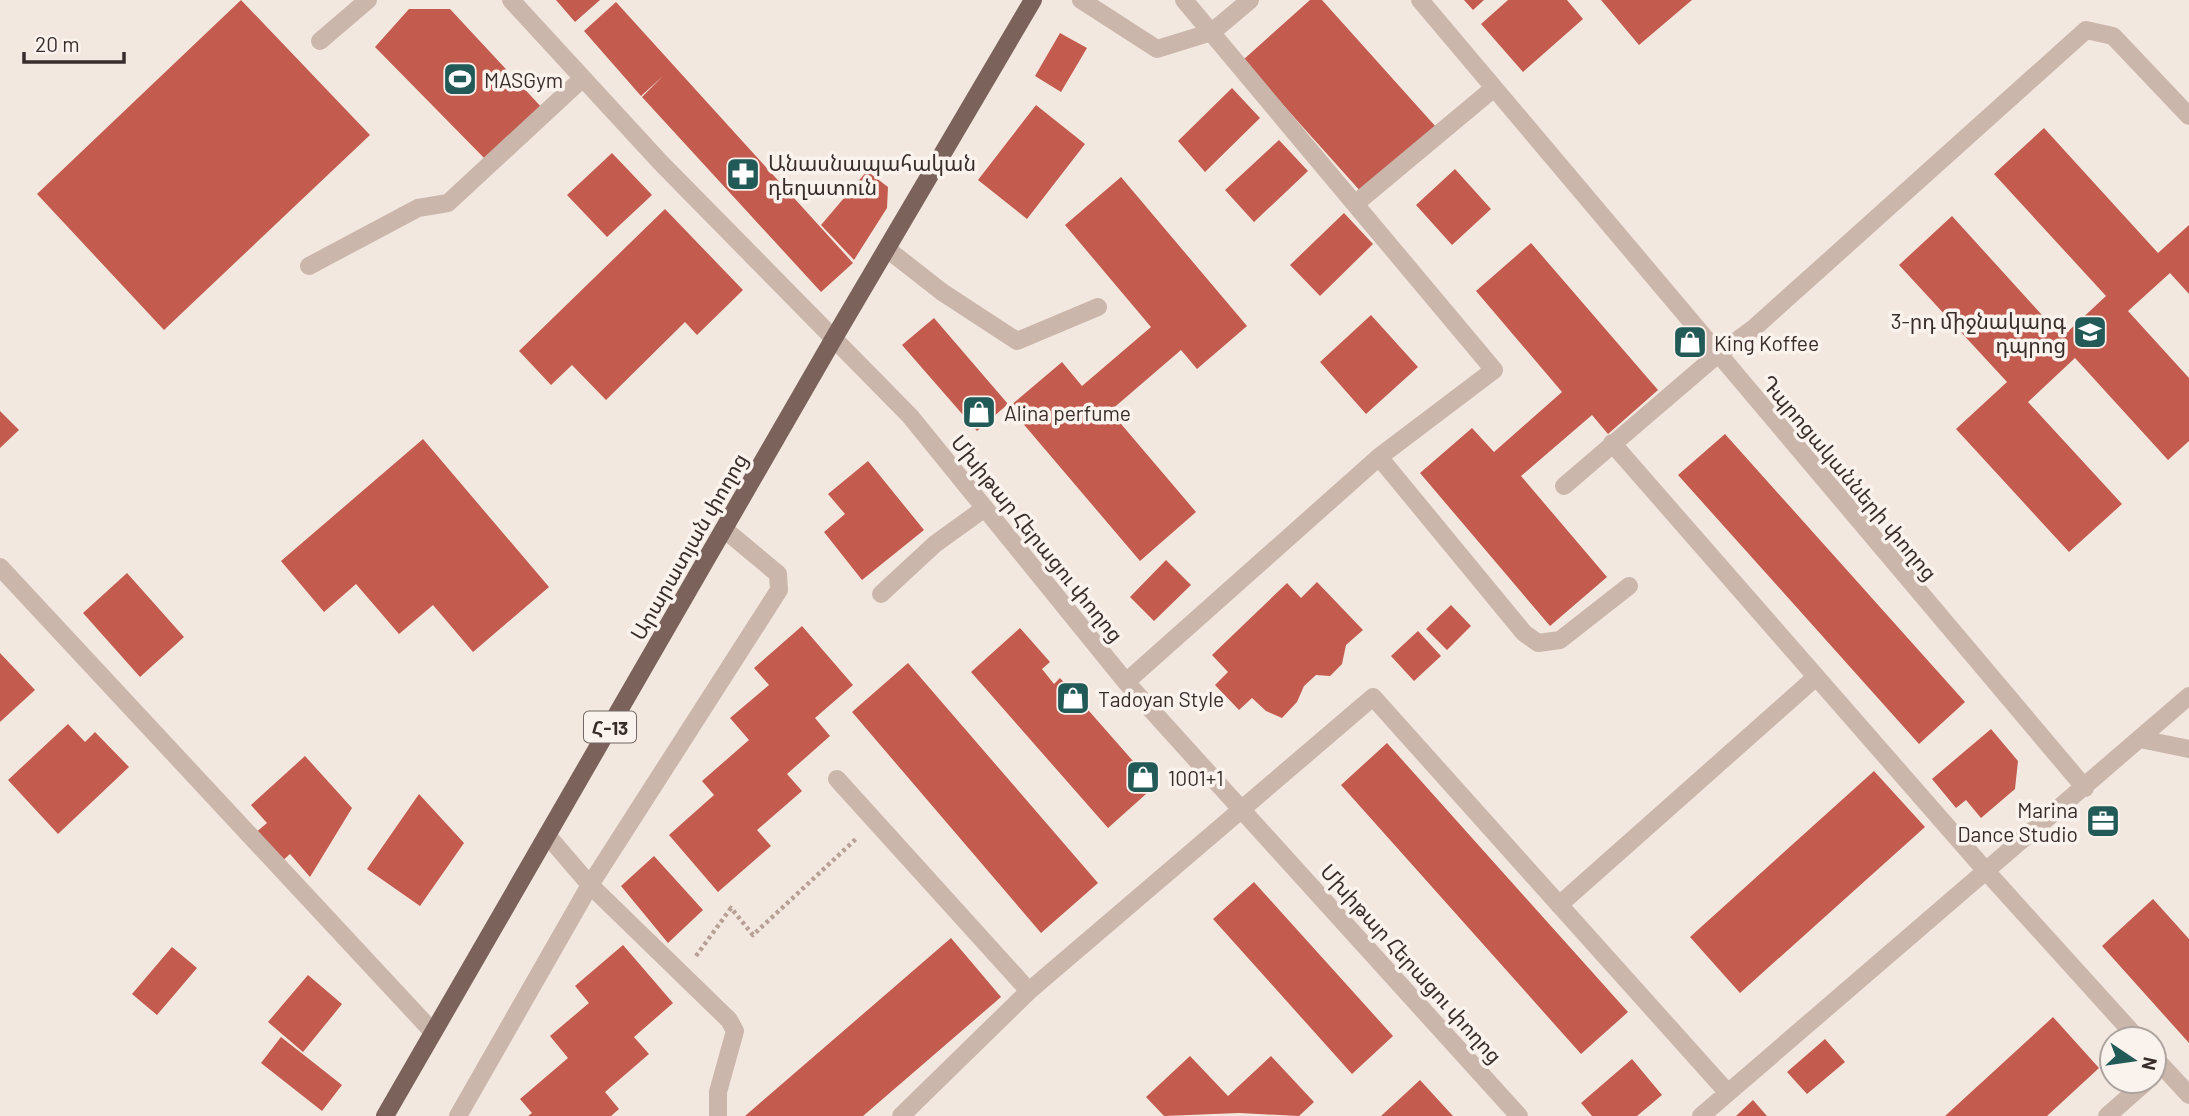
<svg xmlns="http://www.w3.org/2000/svg" width="2189" height="1116" viewBox="0 0 2189 1116" font-family="Barlow,'Noto Sans Armenian',sans-serif">
<rect width="100%" height="100%" fill="#f3e8e0"/>
<path fill="#c35b4e" d="M241,0l129,135 -206,195 -127,-136z
M556,0h44l-25,22z
M1310,0h12l114,127 -74,66 -119,-133z
M1464,0h20l-11,10z
M1508,0h59l16,19 -60,53 -42,-48z
M1601,0h91l-53,45z
M616,2l237,261 -32,29 -179,-195 21,-21 -22,20 -57,-65z
M409,9h41l94,101 -54,54 -115,-117z
M1060,33l27,15 -26,44 -26,-16z
M1232,88l28,30 -55,54 -27,-31z
M1036,105l49,39 -58,75 -49,-39z
M2044,128l114,125 31,-28v69l-19,-21 -42,38 61,67v63l-21,19 -93,-102 -47,44 94,102 -53,48 -113,-123 51,-47 -108,-117 53,-49 110,121 44,-41 -112,-122z
M1279,140l29,31 -54,51 -29,-32z
M612,153l40,42 -45,42 -40,-42z
M1455,169l36,40 -39,36 -36,-40z
M867,171l21,16 -1,21 -33,52 -33,-35z
M1121,177l126,149 -50,43 -16,-19 -71,61 86,101 -56,49 -131,-154 53,-45 20,24 69,-59 -86,-102z
M665,209l78,81 -46,45 -12,-13 -79,78 -34,-35 -21,20 -32,-34z
M1344,213l29,31 -53,52 -30,-31z
M1531,243l127,147 -50,44 -16,-19 -71,61 86,101 -57,49 -130,-153 52,-45 22,24 68,-60 -86,-101z
M1371,315l47,52 -52,47 -46,-52z
M934,318l74,86 -31,27 -75,-86z
M0,411l19,19 -19,18z
M1725,434l240,268 -46,42 -241,-269z
M423,439l126,148 -76,65 -40,-47 -34,29 -43,-50 -32,28 -43,-51z
M868,461l56,69 -62,50 -38,-48 21,-18 -17,-20z
M1166,560l25,25 -37,36 -24,-24z
M127,573l57,64 -44,40 -57,-64z
M1317,582l46,48 -17,15 -4,19 -12,12 -14,-1 -12,11 -7,16 -15,16 -16,-7 -14,-13 -13,12 -24,-25 13,-13 -16,-17 75,-72 14,15z
M1451,605l20,21 -24,24 -21,-21z
M802,626l51,59 -38,33 15,18 -43,38 15,17 -45,39 14,16 -53,46 -49,-57 45,-40 -12,-14 47,-41 -19,-22 39,-33 -15,-17z
M1020,628l30,34 -8,7 12,15 6,-6 95,108 -47,42 -137,-156z
M1418,631l23,25 -27,25 -23,-25z
M0,653l35,37 -35,32z
M908,663l190,220 -57,50 -189,-221z
M68,724l17,18 10,-10 34,35 -71,67 -50,-54z
M1991,729l27,32 -3,28 -34,29 -15,-18 -10,8 -24,-29z
M1387,743l241,269 -47,42 -240,-269z
M305,756l47,52 -42,69 -20,-23 -10,9 -26,-29 13,-11 -16,-18z
M1874,771l51,56 -185,166 -50,-56z
M419,794l45,49 -44,63 -53,-37z
M654,856l49,54 -35,33 -47,-57z
M1254,882l139,154 -41,38 -139,-155z
M2153,899l36,40v104l-87,-97z
M951,938l50,59 -138,119h-118z
M623,945l50,58 -39,34 15,17 -44,38 14,17 -8,7h-83l4,-3 -12,-14 48,-41 -18,-22 39,-33 -14,-17z
M172,947l25,21 -40,47 -25,-21z
M308,975l34,29 -39,48 -35,-30z
M2053,1017l46,51 -52,48h-102z
M281,1037l61,48 -20,26 -61,-48z
M1825,1039l20,23 -38,32 -20,-22z
M1190,1056l38,40 43,-40 43,46 -15,14 -60,-3 -75,3 -18,-19z
M1632,1059l30,36 -25,21h-45l-11,-13z
M1420,1080l33,36h-72z
M1753,1100l14,16h-31z"/>
<g fill="none" stroke-linecap="round" stroke-linejoin="round">
<path stroke="#b7a096" stroke-width="4.5" stroke-dasharray="3.5 3.5" stroke-linecap="butt" d="M696,956l35,-48 22,27 104,-97"/>
<path stroke="#cbb6ac" stroke-width="18" d="M511,0l150,163 249,253 216,266 393,434
M1081,0l76,49 55,-17 38,-32
M1420,0l665,788
M320,41l48,-41
M1355,204l139,-116
M887,249l55,43 75,49 81,-34
M309,266l109,-58 30,-5 135,-125
M1612,443l374,428 152,168
M1379,457l145,176 14,10 22,-3 69,-54
M1564,486l153,-131 37,-27 332,-298 27,6 76,80
M0,567l433,465
M881,594l54,-50 50,-36
M1126,682l253,-225 115,-87 -310,-370
M2140,739l49,10
M837,779l192,212
M547,835l43,50 139,135 6,11 -17,61v24
M1559,905l257,-228
M2154,1057l35,38
M458,1116l132,-231 189,-295 -1,-16 -54,-45
M901,1116l128,-125 344,-294 355,396
M1701,1116l488,-420
M2107,1116l40,-35"/>
<path stroke="#7b635c" stroke-width="18" d="M385,1116l449,-778 199,-338"/>
</g>
<defs>
<g id="stadium-square" transform="scale(1.75)"><rect x="-9" y="-9" width="18" height="18" rx="4" fill="#215a56" stroke="#faf2ed"/><path d="M0-5a6.5 5 0 1 0 0 10a6.5 5 0 1 0 0-10ZM-3.5-1.8h7v3.6h-7Z" fill="#fff"/></g>
<g id="pharmacy-square" transform="scale(1.75)"><rect x="-9" y="-9" width="18" height="18" rx="4" fill="#215a56" stroke="#faf2ed"/><path d="M-2-6h4v4h4v4h-4v4h-4v-4h-4v-4h4Z" fill="#fff"/></g>
<g id="school-square" transform="scale(1.75)"><rect x="-9" y="-9" width="18" height="18" rx="4" fill="#215a56" stroke="#faf2ed"/><path d="M0-5L7-2L0 1L-7-2ZM-4 1L0 2.5L4 1V4Q0 6-4 4Z" fill="#fff"/></g>
<g id="shop-square" transform="scale(1.75)"><rect x="-9" y="-9" width="18" height="18" rx="4" fill="#215a56" stroke="#faf2ed"/><path d="M-5-2.5h2.3a2.7 3.5 0 0 1 5.4 0H5L5.5 6h-11ZM-1.5-2.5h3a1.5 2.3 0 0 0-3 0Z" fill="#fff"/></g>
<g id="office-square" transform="scale(1.75)"><rect x="-9" y="-9" width="18" height="18" rx="4" fill="#215a56" stroke="#faf2ed"/><path d="M-6-3h4V-5.5h4V-3h4V5H-6ZM-1-4.5V-3h2v-1.5ZM-6 0V1H6V0Z" fill="#fff"/></g>
</defs>
<g fill-rule="evenodd">
<use href="#stadium-square" x="460" y="79"/>
<use href="#pharmacy-square" x="743" y="174"/>
<use href="#school-square" x="2090" y="332"/>
<use href="#shop-square" x="1690" y="342"/>
<use href="#shop-square" x="979" y="412"/>
<use href="#shop-square" x="1073" y="698"/>
<use href="#shop-square" x="1143" y="777"/>
<use href="#office-square" x="2103" y="821"/>
</g>
<g text-anchor="middle" dominant-baseline="central" stroke-width="7" stroke-linejoin="round" paint-order="stroke">
<rect fill="#faf2ed" stroke="#736865" stroke-width="2" x="584" y="711.5" width="52" height="31" rx="5"/>
<g font-size="19" font-weight="bold" fill="#392d2b">
<text x="610" y="727">Հ-13</text>
</g>
<g font-size="21" fill="#392d2b" stroke="#faf2ed" text-anchor="start">
<text x="484" y="79">MASGym</text>
<text x="768" y="162">Անասնապահական<tspan x="768" dy="24">դեղատուն</tspan></text>
<text x="2066" y="320" text-anchor="end">3-րդ միջնակարգ<tspan x="2066" dy="24">դպրոց</tspan></text>
<text x="1714" y="342">King Koffee</text>
<text x="1004" y="412">Alina perfume</text>
<text x="1098" y="698">Tadoyan Style</text>
<text x="1168" y="777">1001+1</text>
<text x="2078" y="809" text-anchor="end">Marina<tspan x="2078" dy="24">Dance Studio</tspan></text>
</g>
<g font-size="21" fill="#392d2b" stroke="#faf2ed">
<text transform="translate(1850 477) rotate(50)">Դպրոցականների փողոց</text>
<text transform="translate(1038 538) rotate(51)">Մխիթար Հերացու փողոց</text>
<text transform="translate(688 546) rotate(-60)">Արարատյան փողոց</text>
<text transform="translate(1412 963) rotate(48)">Մխիթար Հերացու փողոց</text>
</g>
</g>
<g transform="translate(2133 1060) rotate(103)"><circle r="33" fill="#faf2ed" stroke="#ada39f" stroke-width="2"/>
<path d="M0-5L12 26L0 18L-12 26Z" fill="#215a56"/>
<text y="-10" font-size="19" font-weight="bold" text-anchor="middle" fill="#392d2b">N</text>
</g>
<path d="M24 52v10h100v-10" fill="none" stroke="#392d2b" stroke-width="3.5"/>
<text x="35" y="52" font-size="21" fill="#392d2b" stroke="#faf2ed" stroke-width="5" paint-order="stroke">20 m</text>
</svg>
